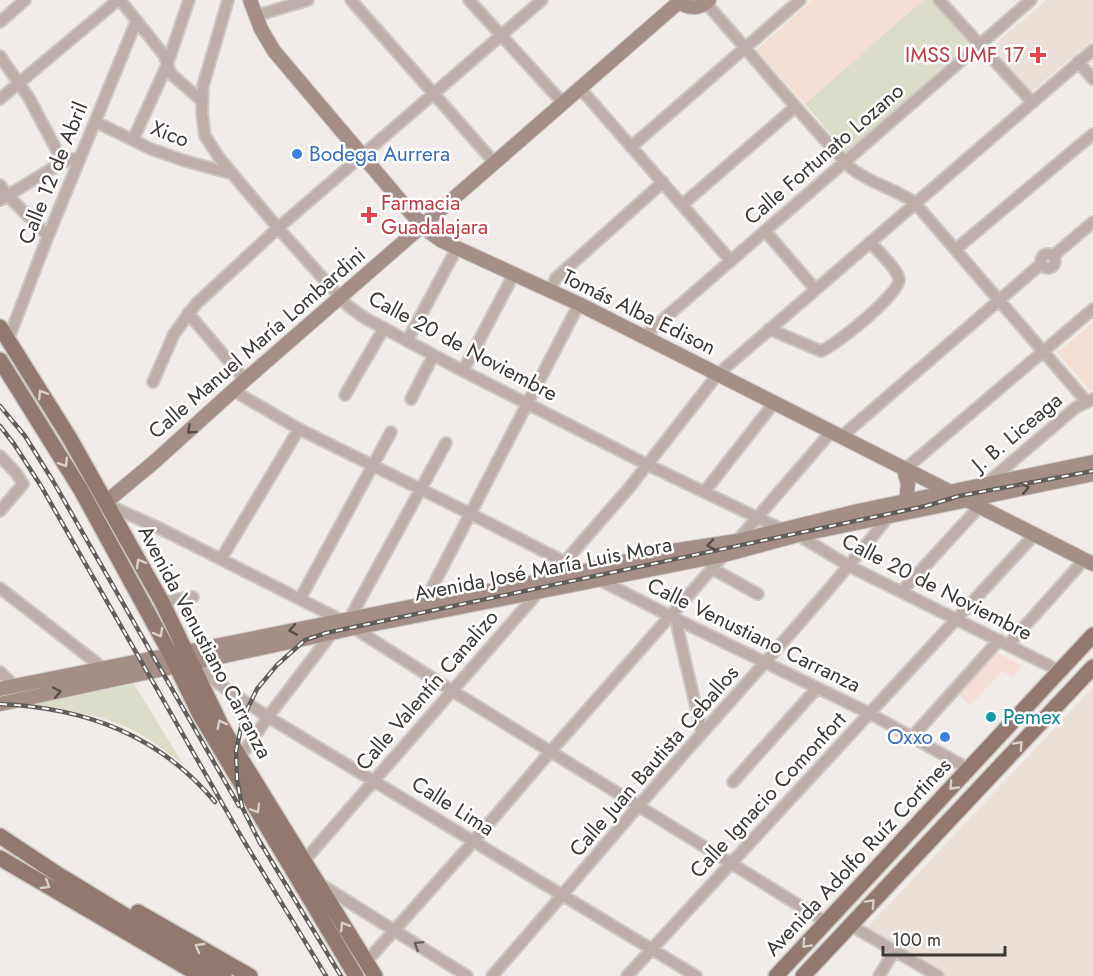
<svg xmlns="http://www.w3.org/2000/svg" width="1093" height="976" viewBox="0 0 1093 976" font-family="Jost,sans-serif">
<rect width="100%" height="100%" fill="#f1ece9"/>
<path fill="#f7ddd7" d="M993,650l29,16 -9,11 -11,-6 -32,35 -14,-14z"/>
<path fill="#ebe0d7" d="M1046,0h47v40l-62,52 -38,-46z
M1093,687v289h-151l-77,-46z"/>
<path fill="#f5dfd2" d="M813,0h110l-118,104 -49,-54z
M1093,322v68h-3l-33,-37z"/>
<path fill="#dcddc9" d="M923,0h8l38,44 -123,108 -41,-48z
M134,684l49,80c-20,-15 -40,-31 -64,-40 -27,-11 -59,-14 -88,-20z"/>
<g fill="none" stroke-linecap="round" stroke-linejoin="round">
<g stroke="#ccc8c5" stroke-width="14">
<path id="street" d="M120,0l44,55 7,19 30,26
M228,0l-25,86 -1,27 3,23 15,23 58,69 70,78 17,12 98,53 185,94 133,64
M351,0l143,162
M469,0l93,102
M939,0l93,102
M706,3c49,55 94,112 145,165 19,16 44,20 64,35l171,198
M255,16l53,-16
M0,22l25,-22
M0,56l29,42 34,64
M1078,62l15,17
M579,87l152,174
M0,99l118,-99
M96,122l55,27 31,11 51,14
M133,140l34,-75 22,-65
M631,147l169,-147
M0,185l7,10 41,41
M0,200l63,-38 17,-5
M682,205l112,-97
M766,232l49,57
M956,249l137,-115
M1041 261a7 7 0 1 1 14 0a7 7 0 1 1-14 0Z
M1053,256l40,-34
M550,291l6,-13 107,-96
M188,313l57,67
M769,329l52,22c13,-4 81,-59 78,-72 -2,-10 -21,-28 -29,-37
M643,337l388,-337
M8,340l40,-104 88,-214
M407,341l50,-93
M463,371l51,-97
M153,382l21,-48 22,-30 82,-76 264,-228
M234,391l65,38 172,85 199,102 199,97 100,56
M345,395l39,-67
M411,399l22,-43
M841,437l200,-173
M0,456l16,17 7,11 -23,27
M904,470l189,-161
M986,484l89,-76 18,-9
M705,491l69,-88
M108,505l53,24 180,91
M798,535l51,31 211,105
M737,541l94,-109
M221,559l78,-130
M711,568l47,26
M0,588l103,80
M902,591l78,-85
M300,599l91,-167
M162,602l31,-5
M424,603l155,-299
M350,618l96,-175
M677,619l1,11 24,103
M354,628l97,62 375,232
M1008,645l76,-85
M195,665l21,17 52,35 428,259
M0,672l15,14
M912,737l87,-97
M238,760l30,-43 64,-84
M733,782l84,-94
M304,861l325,-373 89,-114 375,-324
M320,884l147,92
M850,925l88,51
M366,962l107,-120 78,-91 173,-196
M492,976c66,-75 130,-152 196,-227 68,-77 137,-152 201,-233
M627,976l408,-442
M879,976l16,-26"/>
</g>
<g stroke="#ccc8c5" stroke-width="16">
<path id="secondary" d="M250,0l11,29 13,22 137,162 20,20 11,8 137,63 514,260
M678,0c9,9 21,10 31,0
M904,470l4,14 -2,18
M106,502l47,-39 92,-83 434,-378
M0,689l550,-110 115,-27 72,-11 121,-30 235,-49
M0,704l354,-76 370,-73 74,-20 295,-61"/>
</g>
<g stroke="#ccc8c5" stroke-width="18">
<path id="primary" d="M0,327l69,110 93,165 59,123 15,26 139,225
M0,360l81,130 90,165 28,58 157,263
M0,836l59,39 165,101
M0,858l201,118
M138,912l112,64
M776,976l317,-341
M803,976l290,-309"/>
</g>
<use href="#street" stroke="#bdaea9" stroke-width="10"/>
<use href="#secondary" stroke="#a58e88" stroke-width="14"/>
<use href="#primary" stroke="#937870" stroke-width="15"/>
<g stroke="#605d5b" stroke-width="4.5">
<path id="rail" d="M0,406l25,30 28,45 186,325
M0,426l14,18 27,42 201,352 84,138
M0,704c86,4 159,31 215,98
M257,837l84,139
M261,845l-19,-38 -5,-28 -1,-28 7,-33 14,-29 20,-24 28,-25 21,-7 600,-127 33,-10 134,-25"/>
</g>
<use href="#rail" stroke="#fff" stroke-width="2" stroke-dasharray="7" stroke-linecap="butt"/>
</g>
<defs><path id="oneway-chevron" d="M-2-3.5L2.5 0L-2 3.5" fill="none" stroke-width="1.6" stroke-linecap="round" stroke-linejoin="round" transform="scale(1.5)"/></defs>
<g stroke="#d9d0cd">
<use href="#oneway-chevron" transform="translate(42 394) rotate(-122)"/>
<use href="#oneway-chevron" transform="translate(64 463) rotate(58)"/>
<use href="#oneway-chevron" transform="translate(140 563) rotate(-120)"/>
<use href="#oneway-chevron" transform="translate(159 633) rotate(61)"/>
<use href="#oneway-chevron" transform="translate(221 724) rotate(-117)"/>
<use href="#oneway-chevron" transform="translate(1019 745) rotate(-47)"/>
<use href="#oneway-chevron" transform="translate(953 786) rotate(133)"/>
<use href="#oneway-chevron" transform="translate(256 809) rotate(59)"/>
<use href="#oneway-chevron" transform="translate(46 885) rotate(31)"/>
<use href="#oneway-chevron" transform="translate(871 903) rotate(-47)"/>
<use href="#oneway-chevron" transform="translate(344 926) rotate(-122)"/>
<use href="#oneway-chevron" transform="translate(806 944) rotate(133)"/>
<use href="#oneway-chevron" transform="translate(199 947) rotate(-150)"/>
</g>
<g stroke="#554e4a">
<use href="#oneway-chevron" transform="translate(191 430) rotate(138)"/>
<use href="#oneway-chevron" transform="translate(1025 488) rotate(-12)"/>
<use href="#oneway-chevron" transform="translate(711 545) rotate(171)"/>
<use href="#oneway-chevron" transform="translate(293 630) rotate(169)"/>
<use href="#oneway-chevron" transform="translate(57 692) rotate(-12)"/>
</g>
<use stroke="#68615e" href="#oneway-chevron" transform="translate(418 945) rotate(-148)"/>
<g fill="#e0444e" stroke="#fff" stroke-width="2">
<path d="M1035 46h6v6h6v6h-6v6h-6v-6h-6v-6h6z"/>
<path d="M366 206h6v6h6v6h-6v6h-6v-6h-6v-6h6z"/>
</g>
<g fill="#3f7fe0" stroke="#fff" stroke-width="2">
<circle cx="297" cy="154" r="6"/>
<circle cx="945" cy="737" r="6"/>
</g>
<circle fill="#0f9aa8" stroke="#fff" stroke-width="2" cx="991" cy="717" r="6"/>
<g text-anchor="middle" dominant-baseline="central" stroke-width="5" stroke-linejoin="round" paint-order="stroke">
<g font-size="21" fill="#be3a42" stroke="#fff" text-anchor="end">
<text x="1024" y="55">IMSS UMF 17</text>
<text x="381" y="203" text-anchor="start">Farmacia<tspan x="381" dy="24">Guadalajara</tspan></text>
</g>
<g font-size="21" fill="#3a3836" stroke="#fff">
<text transform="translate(170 134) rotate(21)">Xico</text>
<text transform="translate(824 154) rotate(-41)">Calle Fortunato Lozano</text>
<text transform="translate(53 173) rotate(-68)">Calle 12 de Abril</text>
<text transform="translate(639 312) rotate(26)">Tomás Alba Edison</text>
<text transform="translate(257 343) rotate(-41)">Calle Manuel María Lombardini</text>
<text transform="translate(463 346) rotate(28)">Calle 20 de Noviembre</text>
<text transform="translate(1017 432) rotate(-40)">J. B. Liceaga</text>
<text transform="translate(543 569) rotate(-11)">Avenida José María Luis Mora</text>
<text transform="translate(937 587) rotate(27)">Calle 20 de Noviembre</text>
<text transform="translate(754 635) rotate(26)">Calle Venustiano Carranza</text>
<text transform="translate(205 642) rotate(62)">Avenida Venustiano Carranza</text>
<text transform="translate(427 690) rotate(-49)">Calle Valentín Canalizo</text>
<text transform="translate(654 761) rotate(-49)">Calle Juan Bautista Ceballos</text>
<text transform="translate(768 795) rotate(-47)">Calle Ignacio Comonfort</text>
<text transform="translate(453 806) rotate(32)">Calle Lima</text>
<text transform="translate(858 857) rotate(-47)">Avenida Adolfo Ruíz Cortines</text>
</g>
<g font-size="21" fill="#366cbe" stroke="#fff" text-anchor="start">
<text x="309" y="154">Bodega Aurrera</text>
<text x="933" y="737" text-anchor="end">Oxxo</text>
</g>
<g font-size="21" fill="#0d838f" stroke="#fff" text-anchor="start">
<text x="1003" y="717">Pemex</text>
</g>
</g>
<path d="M883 946v9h122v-9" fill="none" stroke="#3a3836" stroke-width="3"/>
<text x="892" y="946" font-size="18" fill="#3a3836" stroke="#ffffff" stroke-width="4.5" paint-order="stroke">100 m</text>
</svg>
